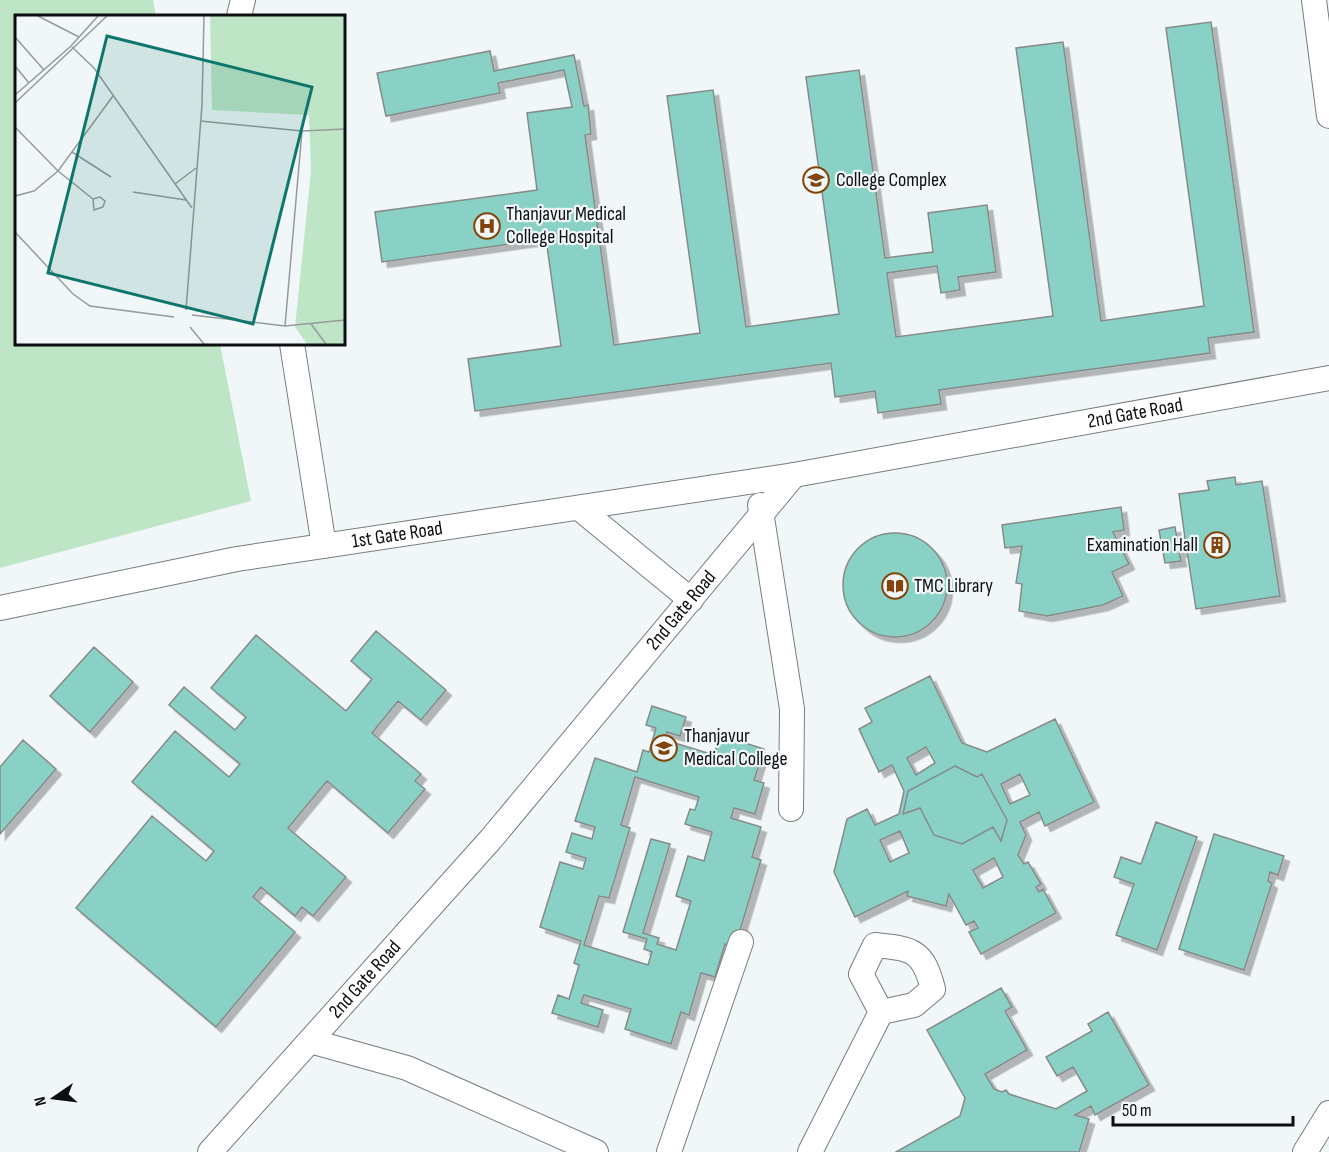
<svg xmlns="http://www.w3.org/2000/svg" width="1329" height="1152" viewBox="0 0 1329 1152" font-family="'Sofia Sans Condensed',sans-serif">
<defs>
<filter id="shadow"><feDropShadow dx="5.5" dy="5.5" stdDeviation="0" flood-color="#0004"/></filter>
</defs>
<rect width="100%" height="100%" fill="#f1f7f8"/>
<path fill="#bfe5c7" d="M0,0h153l3,16h-140v328h204l31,157 -251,67z"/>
<path fill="#89d1c5" stroke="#868b8a" stroke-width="1.5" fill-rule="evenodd" filter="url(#shadow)" d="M1211,22l43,310 -46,6 2,15 -271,37 2,14 -63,9 -3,-22 -40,6 -4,-34 -356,48 -7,-52 93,-13 -15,-107 -164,23 -7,-50 162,-22 -10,-77 45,-6 -8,-37 -66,13 2,10 -114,23 -9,-43 113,-22 4,20 80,-16 10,51 4,-1 3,29 -6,1 29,210 86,-12 -33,-237 46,-6 33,237 93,-13 -33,-237 53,-7 26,188 48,-6 -5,-39 59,-8 9,67 -38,5 2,13 -19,3 -4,-27 -50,7 9,64 157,-21 -37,-268 47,-6 38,279 103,-15 -38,-278z
M1235,477l1,8 26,-4 18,115 -84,13 -9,-58 -8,1 2,9 -16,2 -6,-33 16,-3 2,12 8,-1 -6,-44 30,-4 -2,-9z
M1121,507l3,23 -11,2 16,32 -17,8 11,24 -20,9 -56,11 -28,-5 3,-27 -6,-1 6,-37 -17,2 -3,-23z
M843 585a52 52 0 1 1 104 0a52 52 0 1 1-104 0Z
M376,631l70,59 -25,30 -23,-19 -26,32 49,41 -6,7 10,8 -37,44 -61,-52 -39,47 58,49 -33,39 -11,-9 -7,9 -34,-29 -8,10 42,35 -79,95 -140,-119 76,-92 54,45 8,-10 -82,-69 43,-51 54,46 11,-13 -71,-59 15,-18 51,43 11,-13 -35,-29 45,-53 90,76 26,-32 -21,-18z
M94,647l39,35 -43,50 -40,-36z
M930,676l32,67 25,9 68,-33 39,83 -49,24 -6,-14 -19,10 6,13 -8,20 6,9 4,-2 13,22 -5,3 3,5 4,-3 13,24 -75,41 -12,-22 9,-4 -4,-7 -8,4 -17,-31 -3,12 -39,-10 1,-5 -53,26 -21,-45 13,-53 20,-10 8,16 24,-11 5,-23 -12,-26 -13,7 -20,-43 13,-7 -7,-14zM926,747l9,16 -19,12 -9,-17zM955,766l22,11 5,-3 25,46 -6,21 -8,-14 -31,17 -28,-9 -14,-27 -17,6 5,-23zM1020,774l10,21 -20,9 -9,-20zM900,831l9,22 -19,9 -10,-22zM994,858l9,19 -20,11 -10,-18z
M652,706l34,11 -6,19 -13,-4 -2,8 49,15 6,-20 44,14 -10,31 10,3 -9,31 -21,-6 -3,10 30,9 -9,30 9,3 -26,87 -10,-3 -10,33 -14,-4 -12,42 -8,-3 -10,32 -46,-15 6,-20 -47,-14 -3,8 22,7 -5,17 -46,-14 6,-18 11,4 10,-34 -5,-2 7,-22 -41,-14 20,-65 23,7 3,-11 -20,-6 6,-19 20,6 3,-12 -20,-6 20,-63 42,14 6,-22 6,2 7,-24 -10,-3zM635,777l64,20 -4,13 -5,-1 -5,15 27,8 -8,29 -16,-5 -12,40 15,5 -15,49 -19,-6 2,-6 -16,-5 27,-89 -19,-5 -28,93 24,7 -3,10 8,3 -4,13 -64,-20 15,-49 10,2 21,-70 -9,-3z
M23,740l33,29 -56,65v-67z
M955,766l22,11 5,-3 25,46 -6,21 -8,-14 -31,17 -28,-9 -14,-27 -17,6 5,-23z
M1156,822l41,15 -40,113 -41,-15 18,-51 -20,-7 7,-20 20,7z
M1214,834l70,22 -6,19 -8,-3 -2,9 4,2 -28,87 -65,-21z
M1001,988l11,19 -7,4 22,39 -42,24 9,15 8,3 4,-2 3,4 47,15 31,-18 -14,-24 -16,9 -11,-19 46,-26 -4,-7 20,-12 41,73 -54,30 -4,-9 -16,9 14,4 -10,33h-183l64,-36 5,-18 -38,-68z"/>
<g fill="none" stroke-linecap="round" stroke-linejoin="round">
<g stroke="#787d7f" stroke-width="26">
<g id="minor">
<path d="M1314,0l15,116"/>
<path d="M239,16l4,-16"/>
<path d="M292,344l32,202"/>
<path d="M760,505l32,204 -1,100"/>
<path d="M579,508l112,92"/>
<path id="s1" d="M0,608l237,-49 557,-84 535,-97"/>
<path d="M310,1041l97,27 189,84"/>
<path id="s2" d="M210,1152l281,-313 303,-364"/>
<path d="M669,1152l72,-210"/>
<path d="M810,1152l71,-140 33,-7 19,-16c-10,-39 -20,-40 -58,-44l-14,29 20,38"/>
<path d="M1305,1152l24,-39"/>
</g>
</g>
<use href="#minor" stroke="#fff" stroke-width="24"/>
</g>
<defs>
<g id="university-ring" transform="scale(1.35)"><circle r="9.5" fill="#f1f7f8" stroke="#834409" stroke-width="1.5"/><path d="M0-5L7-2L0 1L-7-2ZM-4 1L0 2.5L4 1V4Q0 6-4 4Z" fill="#834409"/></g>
<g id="hospital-ring" transform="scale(1.35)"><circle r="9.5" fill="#f1f7f8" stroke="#834409" stroke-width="1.5"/><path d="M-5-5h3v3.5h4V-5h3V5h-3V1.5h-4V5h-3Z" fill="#834409"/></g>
<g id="building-ring" transform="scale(1.35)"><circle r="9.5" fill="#f1f7f8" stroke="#834409" stroke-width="1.5"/><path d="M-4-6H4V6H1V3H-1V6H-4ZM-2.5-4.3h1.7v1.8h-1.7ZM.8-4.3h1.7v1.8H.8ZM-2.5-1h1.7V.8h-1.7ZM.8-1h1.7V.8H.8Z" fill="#834409"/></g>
<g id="library-ring" transform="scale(1.35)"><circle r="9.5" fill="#f1f7f8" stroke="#834409" stroke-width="1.5"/><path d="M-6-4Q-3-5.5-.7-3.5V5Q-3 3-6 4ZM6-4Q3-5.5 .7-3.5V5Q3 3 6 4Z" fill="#834409"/></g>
</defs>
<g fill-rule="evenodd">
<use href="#university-ring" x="816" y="180"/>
<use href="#hospital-ring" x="487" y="226"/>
<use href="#building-ring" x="1217" y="545"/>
<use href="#library-ring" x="895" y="586"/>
<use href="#university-ring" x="664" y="748"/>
</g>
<g text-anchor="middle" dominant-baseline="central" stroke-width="4.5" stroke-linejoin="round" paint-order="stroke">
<g font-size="20" fill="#0c0e0f" stroke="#f1f7f8" text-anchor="start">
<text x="836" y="180">College Complex</text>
<text x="506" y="214">Thanjavur Medical<tspan x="506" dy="23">College Hospital</tspan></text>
<text x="1198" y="545" text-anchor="end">Examination Hall</text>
<text x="914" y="586">TMC Library</text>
<text x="684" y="736">Thanjavur<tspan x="684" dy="23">Medical College</tspan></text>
</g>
<g font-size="20" fill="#0c0e0f" stroke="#f1f7f8">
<text stroke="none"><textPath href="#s1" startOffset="1152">2nd Gate Road</textPath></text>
<text stroke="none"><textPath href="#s1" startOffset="404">1st Gate Road</textPath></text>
<text stroke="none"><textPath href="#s2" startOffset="718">2nd Gate Road</textPath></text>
<text stroke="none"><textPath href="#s2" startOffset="232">2nd Gate Road</textPath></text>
</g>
</g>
<g transform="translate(15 15)">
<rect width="330" height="330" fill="#f1f7f8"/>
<path d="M195,1h135v328h-38l-12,-17 16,-156 -2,-56 -97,-5z" fill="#bfe5c7"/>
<path fill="none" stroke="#959a9b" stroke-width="1.5" d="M23,1l41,21M0,22l29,33M57,32l22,21 98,140M0,51l14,17M0,80l56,-49 27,-30M0,88l92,-87M185,106l102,10 43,-2M0,112l43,44 35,28 7,-2 5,4 -2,6 -9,3 -1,-11M57,137l39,25M160,169l21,-16M118,177l53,8M0,181l19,-5 24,-20 55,-75M0,217l58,62 17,12 84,11M171,295l16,-205 2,-89M177,300l93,11 60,-6M296,309l15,20M270,311l17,-195M175,312l14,17"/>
<path fill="#0f766e" fill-opacity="0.15" stroke="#0f766e" stroke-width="3" d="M92,21l205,51 -59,237 -205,-51z"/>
<rect width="330" height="330" fill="none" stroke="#0c0e0f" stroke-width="3"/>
</g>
<g transform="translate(54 1098) rotate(256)" stroke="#f1f7f8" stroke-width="4.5" paint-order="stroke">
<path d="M0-4.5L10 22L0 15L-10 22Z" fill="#0c0e0f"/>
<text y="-9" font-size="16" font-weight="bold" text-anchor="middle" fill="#0c0e0f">N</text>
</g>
<path d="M1113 1116v9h180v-9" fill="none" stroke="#0c0e0f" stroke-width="3"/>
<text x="1122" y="1116" font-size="18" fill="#0c0e0f" stroke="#f1f7f8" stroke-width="4.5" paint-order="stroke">50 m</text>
</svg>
